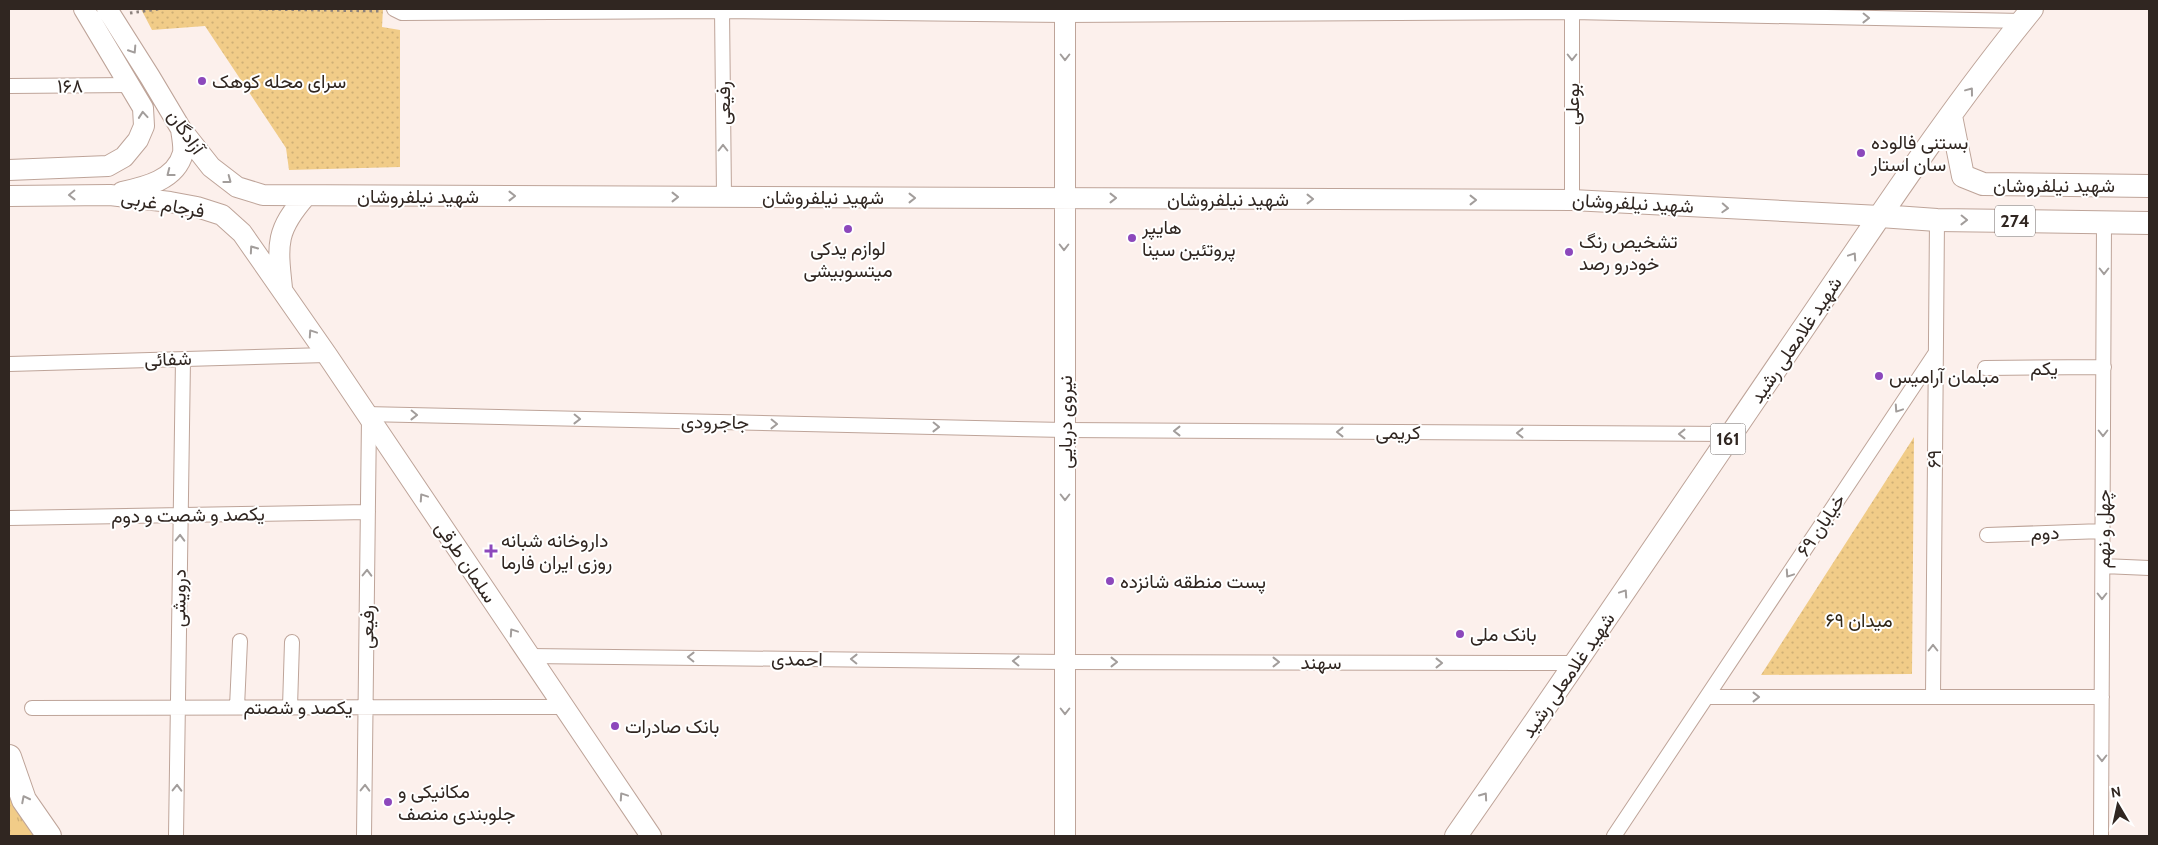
<svg xmlns="http://www.w3.org/2000/svg" width="2158" height="845" viewBox="0 0 2158 845" font-family="Cabin,Vazirmatn,sans-serif">
<defs>
<pattern id="grass-tufts" width="24" height="20" patternUnits="userSpaceOnUse" patternTransform="scale(1.25)"><rect width="24" height="20" fill="#f1cc88"/><path d="M3 7l-1-3M5 7V3M7 7l1-3M15 17l-1-3M17 17v-4M19 17l1-3" fill="none" stroke="#cfaf75"/></pattern>
<pattern id="park-dots" width="8" height="8" patternUnits="userSpaceOnUse" patternTransform="scale(1.25)"><rect width="8" height="8" fill="#f1cc88"/><path d="M2 2h.1M6 6h.1" fill="none" stroke="#cfaf75" stroke-width="1.8" stroke-linecap="round"/></pattern>
</defs>
<rect width="100%" height="100%" fill="#fcf0ec"/>
<path fill="url(#grass-tufts)" d="M9,786l29,50h-29z"/>
<path fill="url(#park-dots)" d="M141,9h242l-1,18 18,3v137l-111,3 -3,-22 -81,-122 -53,4z
M1914,437l-2,237 -151,1z"/>
<g fill="none" stroke-linecap="round" stroke-linejoin="round">
<g stroke="#bea499" stroke-width="16">
<path id="minor" d="M394,9l8,4 320,-2 343,4 507,-3 450,9
M722,9l2,188
M9,86l122,-1
M1572,200v-191
M9,364l318,-9
M1985,368l119,-1
M365,414l700,16 666,4
M9,518l359,-6
M1987,535l116,-4
M2103,566l46,2
M529,656l536,6 512,1
M1707,697h395
M1933,697l4,-477
M237,707l3,-66
M290,707l2,-65
M32,708l532,-1
M176,836l7,-477
M364,836l5,-418
M1614,836l321,-482
M2101,836l3,-614"/>
</g>
<g stroke="#bea499" stroke-width="22">
<path id="secondary" d="M107,9l43,68 31,52 30,38 26,20 26,8 1309,5 308,16
M1065,9v827
M9,170l99,-4 16,-9 14,-17 6,-14 -1,-18 -59,-99
M122,192c23,-5 54,-12 61,-39 1,-7 -1,-16 -2,-24
M9,196l101,-1 60,7 27,5 25,8 20,18 85,122 324,481
M282,288c-5,-45 -6,-58 24,-92"/>
</g>
<g stroke="#bea499" stroke-width="24">
<path id="primary" d="M1951,116l12,60 20,8 166,2
M1880,216l57,4 212,3
M1456,836c118,-169 233,-340 349,-510 73,-107 145,-217 227,-317"/>
</g>
<g stroke="#bea499" stroke-width="26">
<path id="trunk" d="M9,757l15,43 25,36"/>
</g>
<path stroke="#8c817d" stroke-width="3" stroke-dasharray="2.5 4" stroke-linecap="butt" d="M259,9l120,2
M130,13l29,-4"/>
<use href="#minor" stroke="#fff" stroke-width="14"/>
<use href="#secondary" stroke="#fff" stroke-width="20"/>
<use href="#primary" stroke="#fff" stroke-width="22"/>
<use href="#trunk" stroke="#fff" stroke-width="24"/>
</g>
<defs><path id="oneway-chevron" d="M-2-3.5L2.5 0L-2 3.5" fill="none" stroke-width="1.6" stroke-linecap="round" stroke-linejoin="round" transform="scale(1.25)"/></defs>
<g stroke="#a29d9b">
<use href="#oneway-chevron" transform="translate(1866 18) rotate(1)"/>
<use href="#oneway-chevron" transform="translate(133 50) rotate(57)"/>
<use href="#oneway-chevron" transform="translate(1065 57) rotate(90)"/>
<use href="#oneway-chevron" transform="translate(1572 57) rotate(90)"/>
<use href="#oneway-chevron" transform="translate(1970 91) rotate(-53)"/>
<use href="#oneway-chevron" transform="translate(143 115) rotate(-95)"/>
<use href="#oneway-chevron" transform="translate(723 148) rotate(-90)"/>
<use href="#oneway-chevron" transform="translate(170 173) rotate(142)"/>
<use href="#oneway-chevron" transform="translate(228 180) rotate(37)"/>
<use href="#oneway-chevron" transform="translate(72 195) rotate(179)"/>
<use href="#oneway-chevron" transform="translate(512 196)"/>
<use href="#oneway-chevron" transform="translate(675 197)"/>
<use href="#oneway-chevron" transform="translate(912 198)"/>
<use href="#oneway-chevron" transform="translate(1113 198)"/>
<use href="#oneway-chevron" transform="translate(1310 199)"/>
<use href="#oneway-chevron" transform="translate(1473 200)"/>
<use href="#oneway-chevron" transform="translate(1725 208) rotate(3)"/>
<use href="#oneway-chevron" transform="translate(1964 220) rotate(1)"/>
<use href="#oneway-chevron" transform="translate(1064 247) rotate(90)"/>
<use href="#oneway-chevron" transform="translate(253 249) rotate(-125)"/>
<use href="#oneway-chevron" transform="translate(1853 256) rotate(-56)"/>
<use href="#oneway-chevron" transform="translate(2104 271) rotate(90)"/>
<use href="#oneway-chevron" transform="translate(312 333) rotate(-124)"/>
<use href="#oneway-chevron" transform="translate(1898 409) rotate(124)"/>
<use href="#oneway-chevron" transform="translate(414 415) rotate(1)"/>
<use href="#oneway-chevron" transform="translate(577 419) rotate(1)"/>
<use href="#oneway-chevron" transform="translate(774 424) rotate(1)"/>
<use href="#oneway-chevron" transform="translate(936 427) rotate(1)"/>
<use href="#oneway-chevron" transform="translate(1177 431) rotate(-180)"/>
<use href="#oneway-chevron" transform="translate(1340 432) rotate(-180)"/>
<use href="#oneway-chevron" transform="translate(1520 433) rotate(-180)"/>
<use href="#oneway-chevron" transform="translate(2103 433) rotate(90)"/>
<use href="#oneway-chevron" transform="translate(1682 434) rotate(-180)"/>
<use href="#oneway-chevron" transform="translate(423 497) rotate(-124)"/>
<use href="#oneway-chevron" transform="translate(1065 497) rotate(90)"/>
<use href="#oneway-chevron" transform="translate(180 538) rotate(-89)"/>
<use href="#oneway-chevron" transform="translate(367 573) rotate(-89)"/>
<use href="#oneway-chevron" transform="translate(1789 574) rotate(124)"/>
<use href="#oneway-chevron" transform="translate(1624 593) rotate(-56)"/>
<use href="#oneway-chevron" transform="translate(2102 596) rotate(90)"/>
<use href="#oneway-chevron" transform="translate(513 632) rotate(-124)"/>
<use href="#oneway-chevron" transform="translate(1933 648) rotate(-90)"/>
<use href="#oneway-chevron" transform="translate(691 657) rotate(-179)"/>
<use href="#oneway-chevron" transform="translate(854 659) rotate(-179)"/>
<use href="#oneway-chevron" transform="translate(1016 661) rotate(-179)"/>
<use href="#oneway-chevron" transform="translate(1114 662)"/>
<use href="#oneway-chevron" transform="translate(1276 662)"/>
<use href="#oneway-chevron" transform="translate(1439 663)"/>
<use href="#oneway-chevron" transform="translate(1756 697)"/>
<use href="#oneway-chevron" transform="translate(1065 711) rotate(90)"/>
<use href="#oneway-chevron" transform="translate(2102 758) rotate(90)"/>
<use href="#oneway-chevron" transform="translate(177 788) rotate(-89)"/>
<use href="#oneway-chevron" transform="translate(365 788) rotate(-89)"/>
<use href="#oneway-chevron" transform="translate(623 796) rotate(-124)"/>
<use href="#oneway-chevron" transform="translate(1484 796) rotate(-55)"/>
<use href="#oneway-chevron" transform="translate(25 799) rotate(-117)"/>
</g>
<g fill="#8c48bc" stroke="#fff" stroke-width="2">
<circle cx="202" cy="81" r="5"/>
<circle cx="1861" cy="153" r="5"/>
<circle cx="848" cy="229" r="5"/>
<circle cx="1132" cy="238" r="5"/>
<circle cx="1569" cy="252" r="5"/>
<circle cx="1879" cy="376" r="5"/>
<path d="M488.5 543.5h5v5h5v5h-5v5h-5v-5h-5v-5h5z"/>
<circle cx="1110" cy="581" r="5"/>
<circle cx="1460" cy="634" r="5"/>
<circle cx="615" cy="726" r="5"/>
<circle cx="388" cy="802" r="5"/>
</g>
<g text-anchor="middle" dominant-baseline="central" stroke-width="4" stroke-linejoin="round" paint-order="stroke">
<g fill="#fff" stroke="#6e6764" stroke-width="1">
<rect x="1995" y="205.5" width="40" height="31" rx="4"/>
<rect x="1710.5" y="423.5" width="35" height="31" rx="4"/>
</g>
<g font-size="18" font-weight="bold" fill="#302621">
<text x="2015" y="221">274</text>
<text x="1728" y="439">161</text>
</g>
<g font-size="19" fill="#302621" stroke="#fff" text-anchor="start">
<text x="212" y="81">سرای محله کوهک</text>
<text x="1871" y="142">بستنی فالوده<tspan x="1871" dy="22">سان استار</tspan></text>
<text x="1142" y="227">هایپر<tspan x="1142" dy="22">پروتئین سینا</tspan></text>
<text x="1579" y="241">تشخیص رنگ<tspan x="1579" dy="22">خودرو رصد</tspan></text>
<text x="848" y="248" text-anchor="middle">لوازم یدکی<tspan x="848" dy="22">میتسوبیشی</tspan></text>
<text x="1889" y="376">مبلمان آرامیس</text>
<text x="501" y="540">داروخانه شبانه<tspan x="501" dy="22">روزی ایران فارما</tspan></text>
<text x="1120" y="581">پست منطقه شانزده</text>
<text x="1470" y="634">بانک ملی</text>
<text x="625" y="726">بانک صادرات</text>
<text x="398" y="791">مکانیکی و<tspan x="398" dy="22">جلوبندی منصف</tspan></text>
</g>
<g font-size="19" fill="#302621" stroke="#fff">
<text transform="translate(70 86) rotate(-1)">۱۶۸</text>
<text transform="translate(723 103) rotate(-90)">رفیعی</text>
<text transform="translate(1572 104) rotate(-90)">بوعلی</text>
<text transform="translate(186 132) rotate(55)">آزادگان</text>
<text x="2054" y="185">شهید نیلفروشان</text>
<text x="418" y="196">شهید نیلفروشان</text>
<text x="823" y="197">شهید نیلفروشان</text>
<text x="1228" y="199">شهید نیلفروشان</text>
<text transform="translate(1633 203) rotate(3)">شهید نیلفروشان</text>
<text transform="translate(163 204) rotate(10)">فرجام غربی</text>
<text transform="translate(1796 340) rotate(-56)">شهید غلامعلی رشید</text>
<text transform="translate(168 359) rotate(-2)">شفائی</text>
<text x="2044" y="368">یکم</text>
<text transform="translate(715 422) rotate(1)">جاجرودی</text>
<text transform="translate(1065 422) rotate(-90)">نیروی دریایی</text>
<text x="1398" y="432">کریمی</text>
<text transform="translate(1934 459) rotate(-90)">۶۹</text>
<text transform="translate(188 515) rotate(-1)">یکصد و شصت و دوم</text>
<text transform="translate(1821 525) rotate(-56)">خیابان ۶۹</text>
<text transform="translate(2103 529) rotate(-90)">چهل و نهم</text>
<text transform="translate(2045 533) rotate(-2)">دوم</text>
<text transform="translate(466 562) rotate(56)">سلمان طرقی</text>
<text transform="translate(179 598) rotate(-89)">درویشی</text>
<text transform="translate(367 627) rotate(-89)">رفیعی</text>
<text transform="translate(797 659) rotate(1)">احمدی</text>
<text x="1321" y="662">سهند</text>
<text transform="translate(1568 675) rotate(-55)">شهید غلامعلی رشید</text>
<text x="298" y="707">یکصد و شصتم</text>
</g>
<g font-size="19" fill="#312818" stroke="#fff">
<text x="1859" y="620">میدان ۶۹</text>
</g>
</g>
<rect width="2158" height="845" fill="none" stroke="#302621" stroke-width="20"/>
<g transform="translate(2118 805) rotate(351)" stroke="#ffffff" stroke-width="4" paint-order="stroke">
<path d="M0-4L9 19L0 12L-9 19Z" fill="#302621"/>
<text y="-8" font-size="14" font-weight="bold" text-anchor="middle" fill="#302621">N</text>
</g>
</svg>
